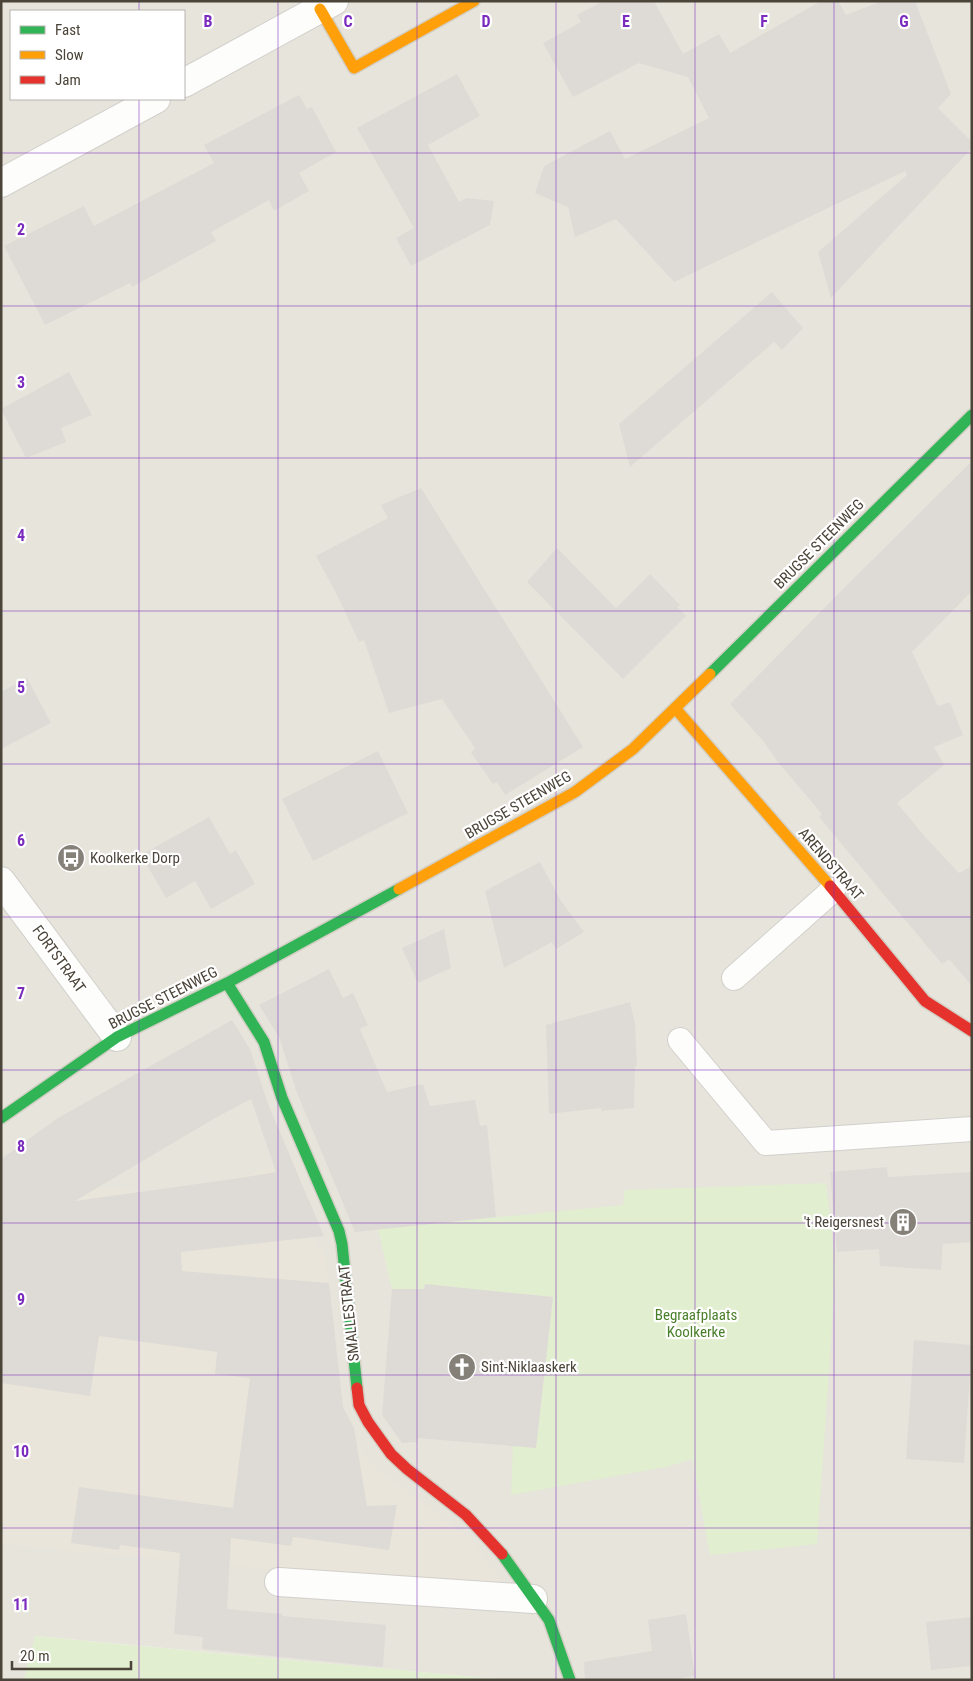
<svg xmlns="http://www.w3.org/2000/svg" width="973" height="1681" viewBox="0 0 973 1681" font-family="'Roboto Condensed',sans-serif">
<rect width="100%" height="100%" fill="#f4f2ee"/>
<path fill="#e7e4dc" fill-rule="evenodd" d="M1,1h971v1679h-466l-470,-44 -12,44h-23zM11,11h173v88h-173z"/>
<path fill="#eae5da" d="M295,1158l15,44 7,45h6l8,45 -6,1 13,108 14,37 11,15 16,17 94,71 7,12 29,38 -508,-47v-366l182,17 56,-17z"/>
<path fill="#e1eecf" d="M826,1183l10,85 -19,276 -107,11 -18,-96 -26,8 -155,28 2,-52 19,1v4h4l17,-151 -97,-9 -36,1v2l-28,-2 -14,-60 245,-24 2,-15z
M35,1636l471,44h-482z"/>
<path fill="#dedbd6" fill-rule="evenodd" d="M603,1h51l29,53 36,-20 11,19 91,-52h17l8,14 36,-14h33l36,93 -13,14 34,34v6l-141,150 -13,-46 89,-77 -2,-4 -231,111 -58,-63 -41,18 -7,-30 -33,-14 9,-27 66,-35 15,28 84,-41 -21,-41 -49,-14 -66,34 -30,-54 38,-21 -4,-7z
M457,74l23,42 -52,29 31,57 8,-4 27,3 -4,24 -79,41 -15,-28 18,-10 -57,-100z
M299,95l8,14 5,-2 24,45 -37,21 10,18 -35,20 -5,-11 -58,32 5,9 -84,46 -2,-4 -85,42 -41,-79 80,-40 10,20 120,-63 -10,-18z
M772,292l31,36 -21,22 -8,-8 -144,125 -11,-43z
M69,372l23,43 -31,13 5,14 -40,16 -25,-49z
M972,461v130l-60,61 26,54 12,-4 13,33 -29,12 10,18 -47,38 31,37 31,33 13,-7v120l-23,-27 -7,5 -123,-147 3,-3 -45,-53 -13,-19 -34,-38 110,-112z
M421,488l162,259 -78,48 -8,-13 -4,2 -22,-31 4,-5 -33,-49 -53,14 -25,-73 -5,2 -22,-47 -21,-39 72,-38 -7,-13z
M557,548l59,60 34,-34 30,31 -3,2 9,9 -63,63 -96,-97z
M27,678l24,45 -50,26v-57z
M378,751l30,62 -95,48 -31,-62z
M209,817l21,37 6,-4 19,34 -44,25 -16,-28 -29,17 -25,-43z
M540,862l21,39 23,31 -28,17 -4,-7 -48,26 -19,-77z
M444,929l7,39 -33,15 -16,-35z
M329,969l14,29 10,-5 15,32 -8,4 27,63 36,-8 7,22 45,-6 5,26 7,-1 9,92 -141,15 -58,-139 -18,-56 -20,-32z
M630,1002l5,22 2,42h-2l-1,42 -33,3v-3l-52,6 -3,-89z
M232,1020l18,29 18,55 56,132 -143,16 1,19 147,12 14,124 11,21 13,78 30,-1 -8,45 -96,-13 -2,9 -60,-8 -4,71 55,5v2l104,9 -3,42 -181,-18 1,-12 -29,-3 6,-81 -60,-8 -1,5 -48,-7 8,-56 154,21 17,-130 -35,-4 2,-22 -118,-16 -9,60 -89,-13v-224l57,-41zM251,1099l25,73 -36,6 -165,23 142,-84z
M887,1167l1,10 84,-5v70l-29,2 -2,26 -61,-4 -1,-17 -42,3 -7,-80z
M425,1284l128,13 -17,151 -119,-10v4l-15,1 -20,-28 10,-126h32z
M914,1340l58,5 -8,118 -58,-4z
M686,1614l9,62 -25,4h-85l-1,-18 68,-11 -4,-31z
M972,1617v49l-41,4 -5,-48z"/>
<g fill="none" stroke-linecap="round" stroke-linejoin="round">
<g stroke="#d2d0cb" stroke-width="26">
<path id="lane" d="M734,978l99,-88
M680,1040l86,103 206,-14"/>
</g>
<g stroke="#d2d0cb" stroke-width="30">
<path id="street" d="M184,83l150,-82
M1,183l155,-84
M1,881l116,156
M279,1582l254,17"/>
</g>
<g stroke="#d3cfc5" stroke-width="14">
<path id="fast" d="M710,674l262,-259
M227,983l37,59 18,56 57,133 3,13 15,144
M1,1118l116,-81 110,-54 172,-94
M502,1554l47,66 21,60"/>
</g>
<g stroke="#d3cfc5" stroke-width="14">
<path id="slow" d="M320,9l34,59 120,-67
M675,708l155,178
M399,889l176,-97 58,-43 77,-75"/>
</g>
<g stroke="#d3cfc5" stroke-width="14">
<path id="jam" d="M830,886l95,115 47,30
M357,1388l2,17 9,17 23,32 16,15 59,46 36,39"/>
</g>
<use href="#lane" stroke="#fdfdfc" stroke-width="24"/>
<use href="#street" stroke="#fdfdfc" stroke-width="28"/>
<use href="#fast" stroke="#30b455" stroke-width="11"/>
<use href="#slow" stroke="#ff9f0a" stroke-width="11"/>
<use href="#jam" stroke="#e5322d" stroke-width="11"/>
</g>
<path fill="none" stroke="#7b2cbf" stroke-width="1" stroke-opacity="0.55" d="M139,1v10M278,1v1679M417,1v1679M556,1v1679M695,1v1679M834,1v1679M139,99v1581M1,153h971M1,306h971M1,458h971M1,611h971M1,764h971M1,917h971M1,1070h971M1,1223h971M1,1375h971M1,1528h971"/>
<defs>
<g id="bus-disc" transform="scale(1.4375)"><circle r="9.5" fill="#868178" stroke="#fff"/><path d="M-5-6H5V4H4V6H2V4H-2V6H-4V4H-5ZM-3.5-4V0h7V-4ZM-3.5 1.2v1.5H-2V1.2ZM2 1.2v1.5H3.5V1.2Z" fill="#fff"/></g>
<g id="building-disc" transform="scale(1.4375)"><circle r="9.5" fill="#868178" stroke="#fff"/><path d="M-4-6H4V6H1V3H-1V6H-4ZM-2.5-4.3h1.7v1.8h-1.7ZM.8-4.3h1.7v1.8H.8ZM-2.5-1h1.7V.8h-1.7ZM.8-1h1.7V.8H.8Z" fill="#fff"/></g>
<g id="church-disc" transform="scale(1.4375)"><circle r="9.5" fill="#868178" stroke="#fff"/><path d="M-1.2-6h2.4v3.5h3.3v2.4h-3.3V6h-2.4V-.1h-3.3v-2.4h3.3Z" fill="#fff"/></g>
</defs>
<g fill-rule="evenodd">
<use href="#bus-disc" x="71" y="858"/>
<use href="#building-disc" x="903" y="1222"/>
<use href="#church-disc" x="462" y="1367"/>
</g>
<g text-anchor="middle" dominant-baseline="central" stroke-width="4.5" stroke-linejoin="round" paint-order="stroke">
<g font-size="15" fill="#4b4439" stroke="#fff">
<text transform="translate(819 544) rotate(-45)">BRUGSE STEENWEG</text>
<text transform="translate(518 805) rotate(-30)">BRUGSE STEENWEG</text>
<text transform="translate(831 864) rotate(49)">ARENDSTRAAT</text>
<text transform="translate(59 959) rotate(54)">FORTSTRAAT</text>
<text transform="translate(163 998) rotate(-27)">BRUGSE STEENWEG</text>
<text transform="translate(349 1313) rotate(-96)">SMALLESTRAAT</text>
</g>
<g font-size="15" fill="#4b4439" stroke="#fff" text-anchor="start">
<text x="90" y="858">Koolkerke Dorp</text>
<text x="884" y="1222" text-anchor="end">'t Reigersnest</text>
<text x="481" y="1367">Sint-Niklaaskerk</text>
</g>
<g font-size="15" fill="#4a7f2a" stroke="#fff">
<text x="696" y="1315">Begraafplaats<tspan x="696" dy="17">Koolkerke</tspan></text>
</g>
</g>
<g font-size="16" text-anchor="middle" font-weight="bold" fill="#7b2cbf" stroke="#fff" stroke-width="4.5" stroke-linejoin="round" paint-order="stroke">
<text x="208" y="27">B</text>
<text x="348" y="27">C</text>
<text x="486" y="27">D</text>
<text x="626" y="27">E</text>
<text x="764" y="27">F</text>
<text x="904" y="27">G</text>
<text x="21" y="235">2</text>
<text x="21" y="388">3</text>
<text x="21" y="541">4</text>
<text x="21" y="693">5</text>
<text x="21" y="846">6</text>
<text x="21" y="999">7</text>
<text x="21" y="1152">8</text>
<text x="21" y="1305">9</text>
<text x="21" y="1457">10</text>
<text x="21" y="1610">11</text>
</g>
<rect width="973" height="1681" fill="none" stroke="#4b4439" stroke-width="5"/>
<rect x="10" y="10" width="175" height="90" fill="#ffffff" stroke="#b7b4b0"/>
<rect x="20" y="26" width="25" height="8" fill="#30b455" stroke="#b7b4b0"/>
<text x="55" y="35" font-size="15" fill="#4b4439">Fast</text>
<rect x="20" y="51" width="25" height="8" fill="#ff9f0a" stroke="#b7b4b0"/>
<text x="55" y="60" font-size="15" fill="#4b4439">Slow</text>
<rect x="20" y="76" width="25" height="8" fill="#e5322d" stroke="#b7b4b0"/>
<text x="55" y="85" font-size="15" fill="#4b4439">Jam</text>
<path d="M12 1661v8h119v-8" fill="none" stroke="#4b4439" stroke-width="2.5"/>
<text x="20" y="1661" font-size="15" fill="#4b4439" stroke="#ffffff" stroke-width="4" paint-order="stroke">20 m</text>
</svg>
